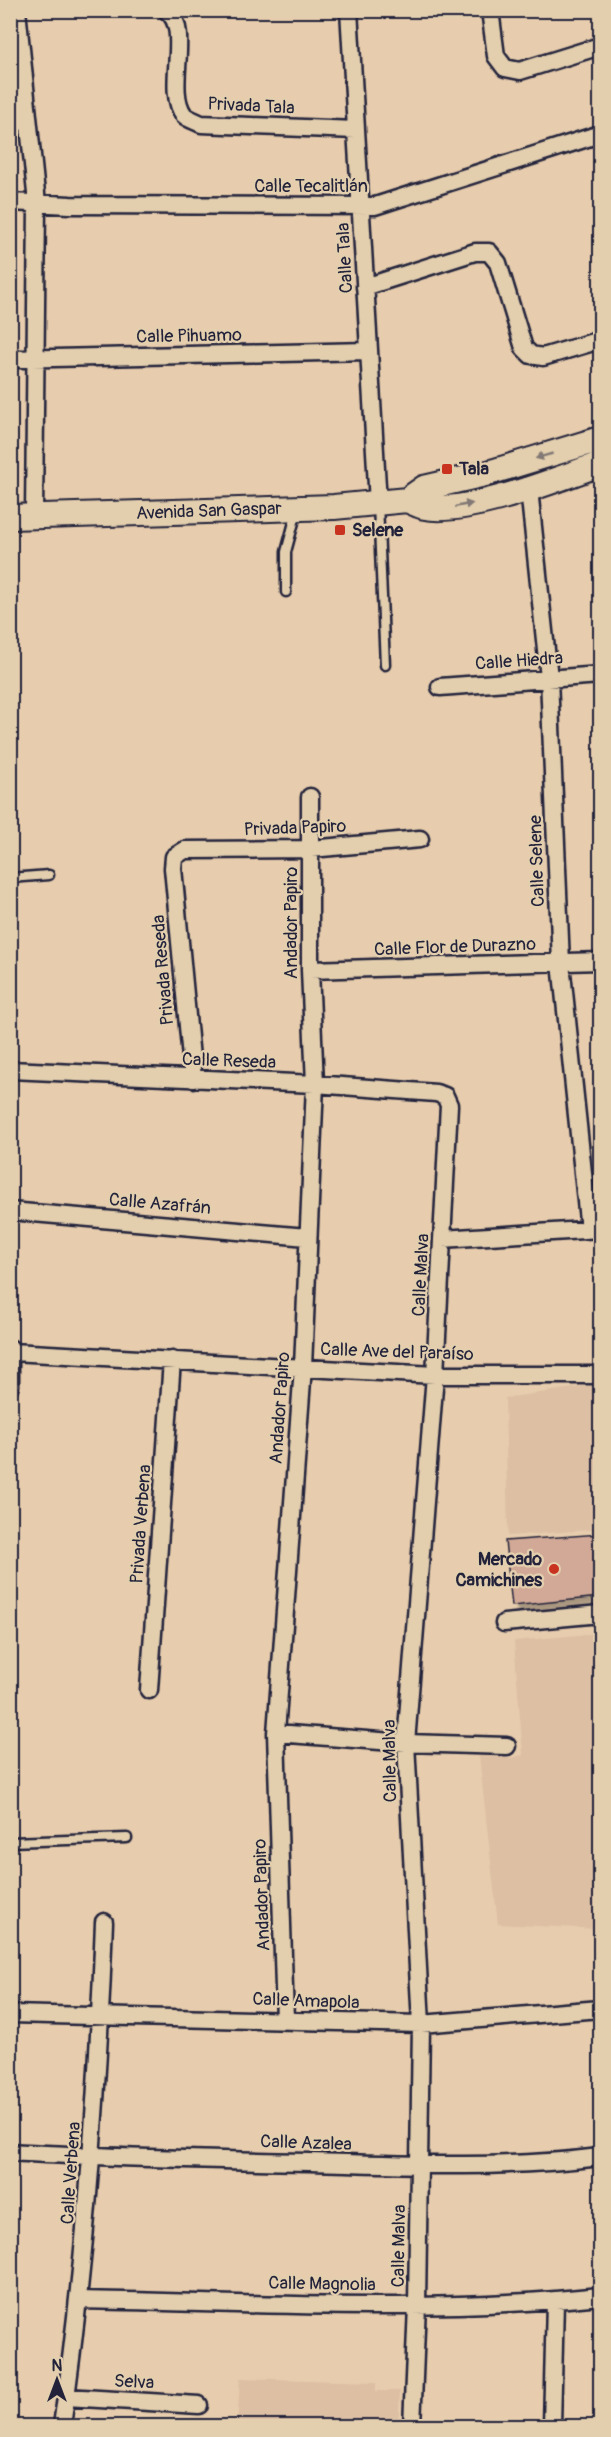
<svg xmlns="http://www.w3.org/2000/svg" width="611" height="2437" viewBox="0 0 611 2437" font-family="Pangolin,sans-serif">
<defs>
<filter id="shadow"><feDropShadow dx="5.5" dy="5.5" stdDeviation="1.5" flood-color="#0004"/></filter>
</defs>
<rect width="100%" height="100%" fill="#e7cdad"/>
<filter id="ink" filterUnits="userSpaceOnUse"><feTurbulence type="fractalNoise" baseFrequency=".0167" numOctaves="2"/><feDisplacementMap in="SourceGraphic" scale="12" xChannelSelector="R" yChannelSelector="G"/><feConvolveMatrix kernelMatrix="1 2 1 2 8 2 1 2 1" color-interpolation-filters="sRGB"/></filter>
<g filter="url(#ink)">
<path fill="#ddbfa4" d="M600,1384v145l-92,7 -3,-138z
M600,1633v296l-102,-5 -19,-168 31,2 13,-3 -9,-114z
M240,2378l136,4v9h24l-2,35h-161z"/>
<path fill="#d2a996" stroke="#22223b" stroke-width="1.5" filter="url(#shadow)" d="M600,1534v63l-88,9 -7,-65z"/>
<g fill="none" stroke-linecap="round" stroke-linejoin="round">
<g stroke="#22223b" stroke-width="13">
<path id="lane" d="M378,504l7,161
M286,592v-40l11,-41
M10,878l39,-3
M10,1842l117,-4"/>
</g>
<g stroke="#22223b" stroke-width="21">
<path id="street" d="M17,10l20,193 -3,313
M166,10c27,17 -2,79 18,105 4,4 12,6 17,9l155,6
M349,10l29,493
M490,10l6,46 9,12 15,3 80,-25
M10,121l18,1
M10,202l60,3 305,1 225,-72
M365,287l110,-35h14l9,11 26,85 7,7 12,2 57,-17
M10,359l359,-8
M529,489l20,189 12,285 28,267
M440,687l160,-12
M310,970l290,-9
M10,1070l305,14 121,9 9,3 4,9 -14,270 -29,368 15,281 -4,281 -5,121
M193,1079l-20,-211 1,-11 11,-7 126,-1 109,-10
M10,1211l297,26
M442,1239l158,-10
M10,1348v38
M12,1352l423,23h165
M504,1623l96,-9
M149,1690l23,-330
M276,1733l130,10 101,3
M10,2014l411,10 179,-15
M285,2020l-9,-287 27,-366 12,-283 -5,-114v-173
M10,2152c100,6 200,8 300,10 97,3 194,7 290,-5
M79,2300c173,3 350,14 521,-4
M66,2397l133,8
M62,2426c24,-167 36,-335 42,-504
M552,2426l3,-125"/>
</g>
<g stroke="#22223b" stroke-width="28">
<path id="secondary" d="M407,500c6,2 12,6 18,7 43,8 133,-28 175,-43
M10,517l324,-10 73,-7 17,-12 61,-14 115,-35"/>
</g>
<use href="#lane" stroke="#e3cfae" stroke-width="8"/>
<use href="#street" stroke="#e3cfae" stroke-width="16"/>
<use href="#secondary" stroke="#e3cfae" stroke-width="24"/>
</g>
<defs><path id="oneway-solid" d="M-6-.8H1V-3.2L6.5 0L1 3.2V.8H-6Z" transform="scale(1.5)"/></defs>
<g fill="#827874">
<use href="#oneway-solid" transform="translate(544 456) rotate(164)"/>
<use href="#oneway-solid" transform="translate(464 505) rotate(-11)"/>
</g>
</g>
<g fill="#c8321e" stroke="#e3cfae" stroke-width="2">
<rect x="441" y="463" width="12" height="12" rx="3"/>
<rect x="334" y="524" width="12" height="12" rx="3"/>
<circle cx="554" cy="1569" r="6"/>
</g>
<g text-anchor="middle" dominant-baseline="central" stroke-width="4.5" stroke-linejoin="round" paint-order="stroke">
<g font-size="18" fill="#22223b" stroke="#e3cfae">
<text transform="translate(251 106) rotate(3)">Privada Tala</text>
<text x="311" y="186">Calle Tecalitlán</text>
<text transform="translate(345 258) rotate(-93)">Calle Tala</text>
<text transform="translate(189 336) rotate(-1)">Calle Pihuamo</text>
<text transform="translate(209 511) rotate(-2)">Avenida San Gaspar</text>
<text transform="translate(519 661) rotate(-4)">Calle Hiedra</text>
<text transform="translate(295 828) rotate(-2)">Privada Papiro</text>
<text transform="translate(537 861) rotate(-92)">Calle Selene</text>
<text transform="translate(291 923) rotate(-90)">Andador Papiro</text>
<text transform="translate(455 947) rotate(-2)">Calle Flor de Durazno</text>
<text transform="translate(163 970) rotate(-95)">Privada Reseda</text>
<text transform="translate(229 1061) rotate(2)">Calle Reseda</text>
<text transform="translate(160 1204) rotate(5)">Calle Azafrán</text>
<text transform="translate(421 1275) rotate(-87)">Calle Malva</text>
<text transform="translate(397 1352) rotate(2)">Calle Ave del Paraíso</text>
<text transform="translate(280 1408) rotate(-86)">Andador Papiro</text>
<text transform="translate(141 1524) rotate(-86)">Privada Verbena</text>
<text transform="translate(390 1761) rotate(-91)">Calle Malva</text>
<text transform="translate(262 1895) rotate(-92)">Andador Papiro</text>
<text transform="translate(306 2001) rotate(2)">Calle Amapola</text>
<text transform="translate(306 2143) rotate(2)">Calle Azalea</text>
<text transform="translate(71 2173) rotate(-86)">Calle Verbena</text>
<text transform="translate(399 2246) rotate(-89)">Calle Malva</text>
<text transform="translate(322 2284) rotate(1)">Calle Magnolia</text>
<text transform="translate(134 2382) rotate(3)">Selva</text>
</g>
<g font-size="18" font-weight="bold" fill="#22223b" stroke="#e3cfae" text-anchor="start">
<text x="459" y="469">Tala</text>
<text x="352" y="530">Selene</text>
<text x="542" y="1559" text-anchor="end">Mercado<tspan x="542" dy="21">Camichines</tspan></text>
</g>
</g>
<rect width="611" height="2437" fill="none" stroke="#e3cfae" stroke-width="36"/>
<rect x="18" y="18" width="575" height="2401" fill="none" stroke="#22223b" stroke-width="2" filter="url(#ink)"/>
<g transform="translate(57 2380)" stroke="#e3cfae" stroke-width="4.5" paint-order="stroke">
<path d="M0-4.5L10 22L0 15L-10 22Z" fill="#22223b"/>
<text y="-9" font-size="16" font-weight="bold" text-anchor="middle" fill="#22223b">N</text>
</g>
</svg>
